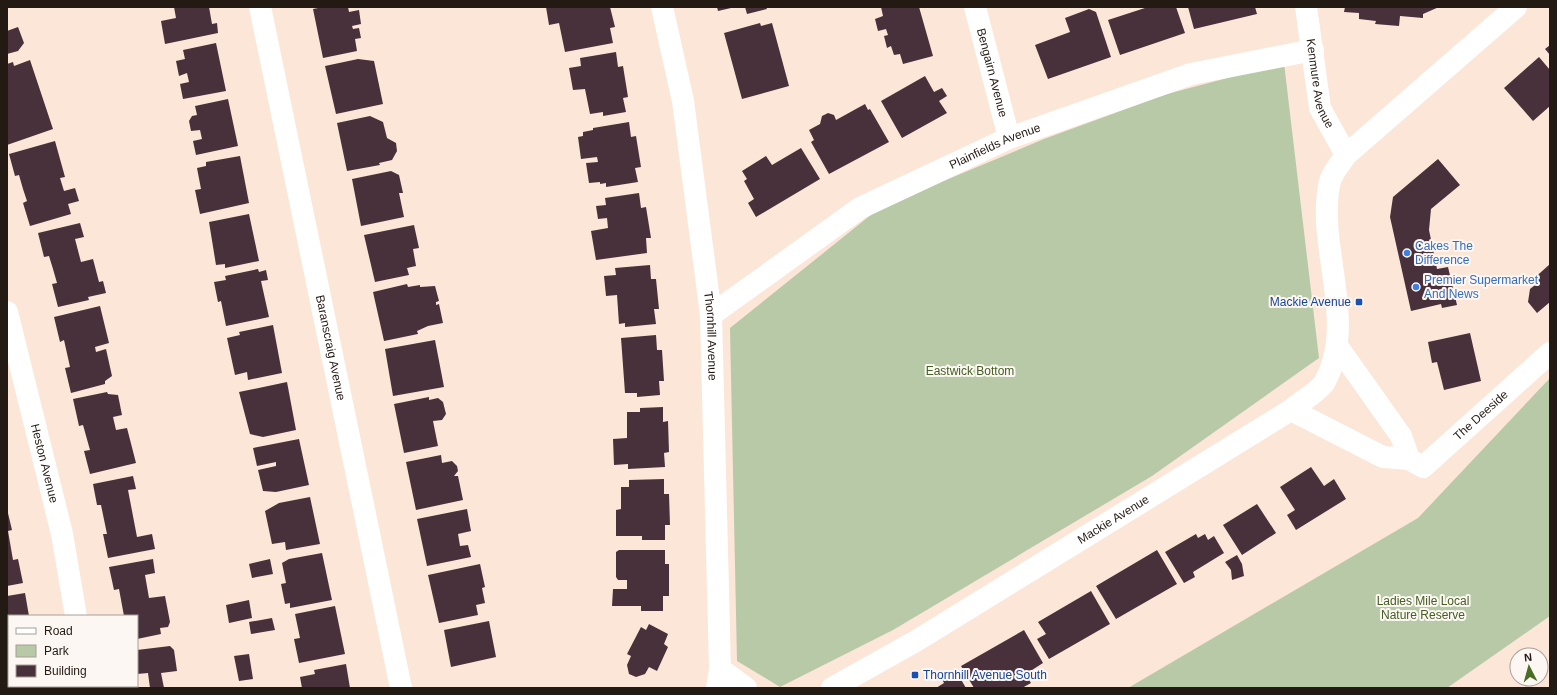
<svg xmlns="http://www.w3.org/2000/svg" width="1557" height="695" viewBox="0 0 1557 695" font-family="Helvetica,sans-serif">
<rect width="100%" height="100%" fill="#fce6d8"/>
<path fill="#b8c9a8" d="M1284,63l35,295 -167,118 -259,154 -113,57 -43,-26 -7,-333 142,-114 74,-34 98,-41 123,-45z
M1550,378v238l-103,72h-319l290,-170z"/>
<path fill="#48313b" d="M174,7h35l3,17 5,-1 1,10 -53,11 -4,-23 15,-3z
M323,7h25l1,5 10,-2 2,14 -9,2 1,3 6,-1 2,10 -6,1 2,12 -34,7 -10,-49z
M546,7h64l5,20 -5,1 3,15 -48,9 -6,-29 -10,2z
M717,7h14v1l-13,3z
M745,7h21l1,2 -20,5z
M881,7h38l14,49 -30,8 -3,-10 -6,1 -3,-9 -4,2 -3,-12 4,-1 -2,-6 -8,2 -3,-12 8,-3z
M1148,7h28l9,26 -65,22 -12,-35z
M1188,7h67l2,7 -63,15z
M1345,7h94l-16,7v4l-23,-2 -1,10 -24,-2 1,-3 -17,-2v-6l-15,-1z
M1089,9l7,3 15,45 -63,22 -13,-34 35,-13 -5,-14z
M760,23l1,3 11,-3 17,63 -47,13 -18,-66z
M18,27l6,16 -6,8 -11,3v-23z
M216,43l10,48 -43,8 -3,-15 9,-2 -2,-9 -8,3 -3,-15 9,-2 -2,-9z
M1550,45v10l-5,-6z
M616,52l2,15 5,-1 5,31 -5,1 3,14 -23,4v-4l-13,2 -5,-25 -12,1 -4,-22 12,-2 -1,-8z
M1539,57l11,13v36l-17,15 -29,-33z
M358,59l16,2 9,43 -47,10 -11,-48z
M30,60l23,69 -46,16v-81l6,-2 1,4z
M925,76l9,16 8,-4 5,8 -8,5 8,12 -45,25 -21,-37z
M228,99l10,47 -42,9 -3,-14 9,-2 -2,-9 -9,1 -2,-10 3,-5 5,-1 -2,-9z
M865,104l3,6 2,-1 19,33 -60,32 -18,-32 3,-2 -5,-10 11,-6 2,-8 6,-3 6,2 2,5z
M370,116l13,6 4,16 9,5 1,8 -5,9 -13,3 1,2 -33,6 -10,-48z
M629,122l2,15 5,-1 5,31 -6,1 3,14 -32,5v-4l-6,1v-2l-11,1 -3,-20 12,-1 -1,-5 -16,2 -3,-22 5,-1v-4l10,-2v-2z
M55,141l10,36 -5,1 4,13 11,-3 4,13 -11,3 3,10 -41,12 -7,-23 4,-2 -4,-12 -4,-14 -4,1 -6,-22z
M801,148l19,31 -64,38 -8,-14 6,-4 -10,-18 3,-2 -5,-8 24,-15 6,9z
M240,156l9,47 -49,11 -5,-24 6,-1 -4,-21 9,-2v-4z
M1438,159l22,26 -29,24 -2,21 8,39 11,-2 9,38 -15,3 -1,-4 -30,7 -21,-94 3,-20z
M391,171l8,4 4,18h-4l5,24 -43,9 -9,-47z
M639,193l2,15 5,-1 5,31h-5l1,15 -51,7 -5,-29 17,-3 -1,-10 -9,1 -2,-13 10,-1 -1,-7z
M249,214l10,47 -34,7v-4l-9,1 -7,-43z
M80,223l4,14 -9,2 6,23 12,-3 6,23 4,-1 3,12 -18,4 1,3 -31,7 -6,-23 5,-1 -4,-14 -4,-13 -5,1 -6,-24z
M414,225l5,23 -6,1 3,17 -9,2 2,7 -34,7 -11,-47z
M1550,264v38l-13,11 -9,-11 2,-13 5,-4 -4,-4z
M650,265l1,14h5l3,30h-5l2,15 -31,3v-4l-6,1 -2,-29 -11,1 -2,-20 12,-1 -1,-7z
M258,269l1,3 7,-2 2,10 -7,1 8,36 -43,9 -5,-25 -3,1 -4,-20 12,-2 -1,-4z
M407,284l1,3 12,-2v2l15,-1 4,15 -3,1v3l3,-1 4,19 -15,3 -11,5 1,3 -34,7 -11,-49z
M100,306l9,37 -14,4 1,5 10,-3 6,27 -7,5v3l-34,9 -6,-25 5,-1 -6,-27 -4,2 -6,-25z
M273,325l9,48 -34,7 -1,-8 -12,3 -8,-37 13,-3 -1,-3z
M1470,333l11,48 -37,9 -7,-28 -5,1 -4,-21z
M656,335l1,15h5l2,31h-5l1,14 -23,2v-4h-12l-4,-55z
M435,340l9,47 -51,9 -8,-47z
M287,382l9,48 -33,7 -13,-3 -11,-42z
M107,392l1,2 10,1 4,20 -9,2 3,13 11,-2 9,35 -46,11 -6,-23 6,-1 -7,-25 -4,1 -6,-27z
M429,397v3l9,-2 5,4 3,12 -4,6 -9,1 5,25 -34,7 -10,-49z
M663,407v15l5,-1 1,31 -5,1 1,14 -37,2v-5l-14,1 -1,-26 14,-1v-26h13v-4z
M299,439l10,46 -33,7 -13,-1 -5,-21 18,-4v-4l-19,4 -4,-18z
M441,455l1,8 10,-2 5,5 1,5 -4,5h4l5,24 -47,10 -10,-48z
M1311,467l13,19 10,-7 12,20 -50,31 -9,-15 8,-5 -15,-23z
M133,476l3,13 -8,1 9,47 15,-3 3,15 -47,9 -5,-24h4l-6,-29h-4l-4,-21z
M664,479v15h5l1,31h-5v15h-23v-4h-26v-26l5,-1v-22h8v-7z
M310,497l10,47 -34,6 -1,-8 -13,2 -7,-33 14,-8z
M1257,504l19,29 -34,22 -19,-30z
M7,509l5,21 -4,1 5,29 5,-1 5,24 -16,3z
M467,509l4,22 -13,3 2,12 8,-1 3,12 -44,9 -10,-47z
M1196,534l2,4 7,-4 3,6 6,-4 10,17 -31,19 2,5 -11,6 -19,-31z
M619,550h46v14h4v32h-6v15h-22v-5h-29l1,-17h14v-9h-9l-2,-3v-25z
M1157,550l20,34 -61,35 -20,-33z
M322,553l10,47 -42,8v-5l-5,1 -4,-20 5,-1 -4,-20 7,-4z
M1237,555l5,9 2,12 -12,4 -1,-10 -6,-8z
M153,559l2,14 -10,2 4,23 16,-2 5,26 -2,5 -8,1 1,6 -24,5v-23h-13l-5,-27 -5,1 -5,-23z
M270,559l3,15 -21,4 -3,-14z
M480,564l5,23 -3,1 3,15 -9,2 2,10 -39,8 -11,-48z
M1091,591l19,33 -61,35 -12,-20 9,-5 -8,-12z
M25,593l4,23h-20v56l-2,1v-77z
M249,600l3,18 -23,5 -3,-18z
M335,606l10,48 -46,9 -5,-24 6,-1 -5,-24z
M272,618l3,12 -24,4 -2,-12z
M489,621l7,36 -45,10 -7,-37z
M649,624l19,10 -4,10 4,3 -11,24 -8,-4 -4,7 -9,3 -7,-3 -2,-9 4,-9 -4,-2 14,-27 5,3z
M1024,630l19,33 -11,7 4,6 -7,4 2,3 -9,5h-48l-13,-22z
M170,646l4,4 3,21 -16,2 3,15h-14l-2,-15 -11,1v-24z
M249,654l4,25 -14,2 -5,-25z
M346,664l4,24h-48l-2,-11 15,-3 -1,-4z
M956,671l10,17h-30l8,-5 -2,-4z
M7,682h2v4h31l1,2h-34z"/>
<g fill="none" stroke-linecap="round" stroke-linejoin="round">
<g stroke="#fff" stroke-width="22">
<path id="s1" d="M260,7l141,681"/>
<path id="s2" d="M662,7l21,94 28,214 9,354 -3,19"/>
<path id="s3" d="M975,7l34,131"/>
<path id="s4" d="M1306,7l14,101 26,47"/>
<path id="s5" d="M7,312l55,222 14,82"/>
<path id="s6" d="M711,315l149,-107 149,-70 182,-64 122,-24"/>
<path id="s7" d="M1338,347l63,89 8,23 14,8 127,-114"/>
<path d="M1291,410l92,47 26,2"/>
<path d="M720,669l26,19"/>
<path d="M87,686l1,2"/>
<path id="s8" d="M832,688l84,-47 375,-231c8,-7 28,-19 33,-27 35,-61 -9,-138 6,-202 2,-8 11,-18 16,-26l170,-148"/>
</g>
</g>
<g fill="#3f7fe0" stroke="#fcf7f3" stroke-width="1.5">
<circle cx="1407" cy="253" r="4"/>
<circle cx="1416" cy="287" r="4"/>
</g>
<g fill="#1a4fb4" stroke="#fcf7f3" stroke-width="1.5">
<rect x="1355" y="298" width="8" height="8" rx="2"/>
<rect x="911" y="671" width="8" height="8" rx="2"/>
</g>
<g text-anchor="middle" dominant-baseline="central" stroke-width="4" stroke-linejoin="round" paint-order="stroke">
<g font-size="12" fill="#241a14" stroke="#fcf7f3">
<text stroke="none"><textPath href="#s3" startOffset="68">Bengairn Avenue</textPath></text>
<text stroke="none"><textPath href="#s4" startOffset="78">Kenmure Avenue</textPath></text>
<text stroke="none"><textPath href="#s6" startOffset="332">Plainfields Avenue</textPath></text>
<text stroke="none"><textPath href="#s2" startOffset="333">Thornhill Avenue</textPath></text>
<text stroke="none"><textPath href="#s1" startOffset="348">Baranscraig Avenue</textPath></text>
<text stroke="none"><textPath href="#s7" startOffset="227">The Deeside</textPath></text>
<text stroke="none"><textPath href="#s5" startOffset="156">Heston Avenue</textPath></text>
<text stroke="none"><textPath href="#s8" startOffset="328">Mackie Avenue</textPath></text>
</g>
<g font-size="12" fill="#366cbe" stroke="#fcf7f3" text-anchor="start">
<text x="1415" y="246">Cakes The<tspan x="1415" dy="14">Difference</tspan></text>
<text x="1424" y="280">Premier Supermarket<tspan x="1424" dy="14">And News</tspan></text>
</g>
<g font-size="12" fill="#164399" stroke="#fcf7f3" text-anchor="end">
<text x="1351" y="302">Mackie Avenue</text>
<text x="923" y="675" text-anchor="start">Thornhill Avenue South</text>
</g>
<g font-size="12" fill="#445f23" stroke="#fcf7f3">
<text x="970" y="371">Eastwick Bottom</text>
<text x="1423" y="601">Ladies Mile Local<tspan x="1423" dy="14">Nature Reserve</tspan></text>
</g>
</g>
<rect width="1557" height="695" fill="none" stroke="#241a14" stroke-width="16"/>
<rect x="8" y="615" width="130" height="72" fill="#fcf7f3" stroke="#a69f9a"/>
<rect x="16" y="628" width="20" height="6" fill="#ffffff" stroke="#a69f9a"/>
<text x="44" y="635" font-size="12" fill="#241a14">Road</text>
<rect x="16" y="645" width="20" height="12" fill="#b8c9a8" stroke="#a69f9a"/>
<text x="44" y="655" font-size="12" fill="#241a14">Park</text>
<rect x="16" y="665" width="20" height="12" fill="#48313b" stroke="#a69f9a"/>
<text x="44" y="675" font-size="12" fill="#241a14">Building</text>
<g transform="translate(1529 667) rotate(354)"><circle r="19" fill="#fcf7f3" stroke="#a69f9a"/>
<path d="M0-3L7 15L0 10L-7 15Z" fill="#4a6d25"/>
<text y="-6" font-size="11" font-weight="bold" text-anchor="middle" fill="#241a14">N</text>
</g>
</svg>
